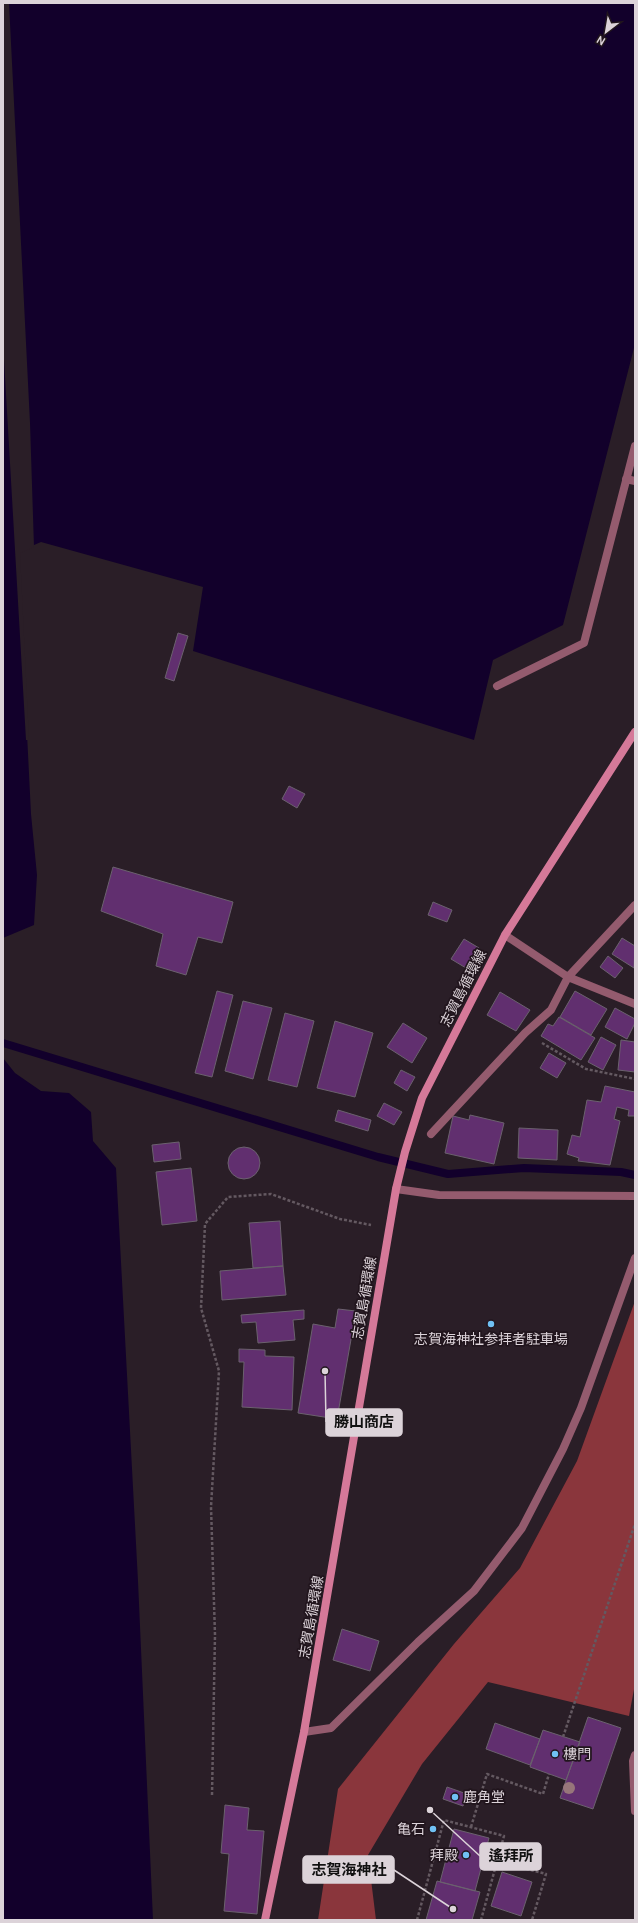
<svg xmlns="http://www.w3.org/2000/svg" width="638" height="1923" viewBox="0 0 638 1923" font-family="Cabin,'Noto Sans JP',sans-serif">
<rect width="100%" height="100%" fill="#2a1e27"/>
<path fill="#8a363c" d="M635,1301v383l-6,32 -141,-34 -66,82 -54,91 8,65h-58l20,-131 116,-145 66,-76 57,-107z"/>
<path fill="#12002b" d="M3,3h632v341l-72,281 -70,35 -19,80 -281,-89 10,-64 -162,-45 -23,10 13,262 6,61 -3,50 -31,13z
M3,1058l12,15 26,18 28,2 22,19 2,29 23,27 22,413 15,339h-150z"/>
<path fill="#2a1e27" d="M3,3h6l21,420 4,124 -14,6 9,187h-3l-23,-398z"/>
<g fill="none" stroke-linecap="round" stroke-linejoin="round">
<path stroke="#12002b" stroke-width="8" d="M3,1043l375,114 70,17 76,-6 97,4 14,3"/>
</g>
<path fill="#612f6f" stroke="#6b616e" d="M178,633l10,3 -14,45 -9,-3z
M289,786l16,8 -8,14 -15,-9z
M113,867l120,35 -11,41 -24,-6 -12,38 -30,-9 7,-32 -62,-23z
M433,902l19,8 -5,12 -19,-7z
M622,938l13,8 -1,22 -22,-14z
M464,939l15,9 -13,20 -15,-9z
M608,956l15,12 -8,10 -15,-11z
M217,991l16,4 -21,82 -17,-4z
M575,991l32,18 -16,26 -31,-18z
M500,992l30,18 -14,21 -29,-16z
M243,1001l29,7 -19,71 -28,-8z
M615,1008l20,11v4l-8,16 -22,-12z
M285,1013l29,8 -17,66 -29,-7z
M559,1017l36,21 -14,22 -40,-24 7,-12 5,2z
M335,1021l38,12 -18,64 -38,-9z
M403,1023l24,15 -15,25 -25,-16z
M601,1037l15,8 -13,25 -15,-8z
M621,1040l14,2v30l-17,-2z
M549,1053l17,10 -9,15 -17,-10z
M401,1070l14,7 -8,14 -13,-8z
M605,1086l30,6v24h-7l1,-6 -12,-3 -3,12 6,2 -10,44 -32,-4 1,-3 -12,-4 5,-19 8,2 7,-37 14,2z
M384,1103l18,9 -8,13 -17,-9z
M338,1110l33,10 -3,11 -33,-10z
M470,1115l34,8 -10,41 -49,-11 8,-37 16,4z
M519,1128l39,2 -1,30 -39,-2z
M179,1142l2,17 -27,3 -2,-17z
M228 1163a16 16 0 1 1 32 0a16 16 0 1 1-32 0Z
M191,1168l6,53 -35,4 -6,-53z
M280,1221l3,45 -30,2 -4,-45z
M283,1266l3,29 -64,5 -2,-29z
M338,1309l18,2 -19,108 -39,-6 15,-89 22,4z
M304,1310v9l-11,1 2,20 -37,3 -2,-21 -14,1 -1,-8z
M239,1349l26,1v6l29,1 -2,53 -50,-3 2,-45h-5z
M342,1629l37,12 -9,30 -37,-11z
M588,1717l33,11 -28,81 -33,-11z
M495,1723l45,16 -10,26 -44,-16z
M543,1730l37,12 -14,38 -36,-13z
M447,1787l20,7 -4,12 -20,-7z
M225,1805l24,3 -2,22 17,1 -7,83 -33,-3 5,-57 -8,-1z
M454,1829l35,9 -14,53 -35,-9z
M502,1872l30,10 -11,34 -30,-10z
M437,1881l43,11 -8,28h-46z"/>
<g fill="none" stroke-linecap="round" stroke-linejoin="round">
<path stroke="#645961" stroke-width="2.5" stroke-dasharray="3 2" stroke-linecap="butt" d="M542,1043l44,26 49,10
M563,1737l72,-213
M212,1795l3,-160 -4,-128 8,-136 -18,-63 4,-84 23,-27 43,-3 69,25 31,6
M471,1827l16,-53 56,20 6,-20
M497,1861l49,13 -14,46
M417,1920l27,-100 60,16 -23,84"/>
<path stroke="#945b6e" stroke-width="8" d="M626,479l9,2
M497,686l87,-43 51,-197
M505,935l63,42 67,27
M431,1134l94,-101 26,-23 17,-33 67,-72
M396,1189l43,6 196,1
M304,1732l27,-4 87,-86 56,-51 48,-63 41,-79 18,-41 54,-150
M635,1755l-2,6 2,50"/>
<path stroke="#d57999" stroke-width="8" d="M265,1920l39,-188 92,-543 9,-37 17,-54 83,-163 130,-203"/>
</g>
<circle fill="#97767a" cx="569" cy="1788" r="6"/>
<g fill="#70c1f4" stroke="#21151d" stroke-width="1.5">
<circle cx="491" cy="1324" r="4"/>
<circle cx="555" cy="1754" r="4"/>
<circle cx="455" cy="1797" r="4"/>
<circle cx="433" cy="1829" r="4"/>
<circle cx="466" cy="1855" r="4"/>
</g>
<g text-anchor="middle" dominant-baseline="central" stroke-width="3.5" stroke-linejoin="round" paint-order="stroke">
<g font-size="14" fill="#dcd3d9" stroke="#21151d">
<text transform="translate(463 988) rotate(-63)">志賀島循環線</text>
<text transform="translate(364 1298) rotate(-80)">志賀島循環線</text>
<text transform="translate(311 1617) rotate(-80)">志賀島循環線</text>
</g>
<g font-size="14" fill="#dcd3d9" stroke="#21151d" text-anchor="start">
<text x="491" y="1339" text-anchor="middle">志賀海神社参拝者駐車場</text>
<text x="563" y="1754">樓門</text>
<text x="463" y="1797">鹿角堂</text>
<text x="425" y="1829" text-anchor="end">亀石</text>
<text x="458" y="1855" text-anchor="end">拜殿</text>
</g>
</g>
<path fill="none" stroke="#dcd3d9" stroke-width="1.5" d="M325 1371L326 1422M430 1810L480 1856M453 1909L394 1870"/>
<g fill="#dcd3d9" stroke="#21151d" stroke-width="1.5">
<circle cx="325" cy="1371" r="4"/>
<circle cx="430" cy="1810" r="4"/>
<circle cx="453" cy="1909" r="4"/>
</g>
<g fill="#dcd3d9" stroke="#dcd3d9" stroke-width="1.5">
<rect x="326" y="1409" width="76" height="27" rx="4"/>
<rect x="480" y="1843" width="61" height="27" rx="4"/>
<rect x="303" y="1856" width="91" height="27" rx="4"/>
</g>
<g font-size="15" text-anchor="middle" font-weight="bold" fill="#111">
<text x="364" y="1427">勝山商店</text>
<text x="511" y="1861">遙拜所</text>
<text x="349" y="1875">志賀海神社</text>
</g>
<rect width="638" height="1923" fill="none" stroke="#dcd3d9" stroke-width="8"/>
<g transform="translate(606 32) rotate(211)" stroke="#21151d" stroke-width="3" paint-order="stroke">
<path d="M0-3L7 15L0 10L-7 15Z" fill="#dcd3d9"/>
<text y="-6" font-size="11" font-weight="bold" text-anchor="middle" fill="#dcd3d9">N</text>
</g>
</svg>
